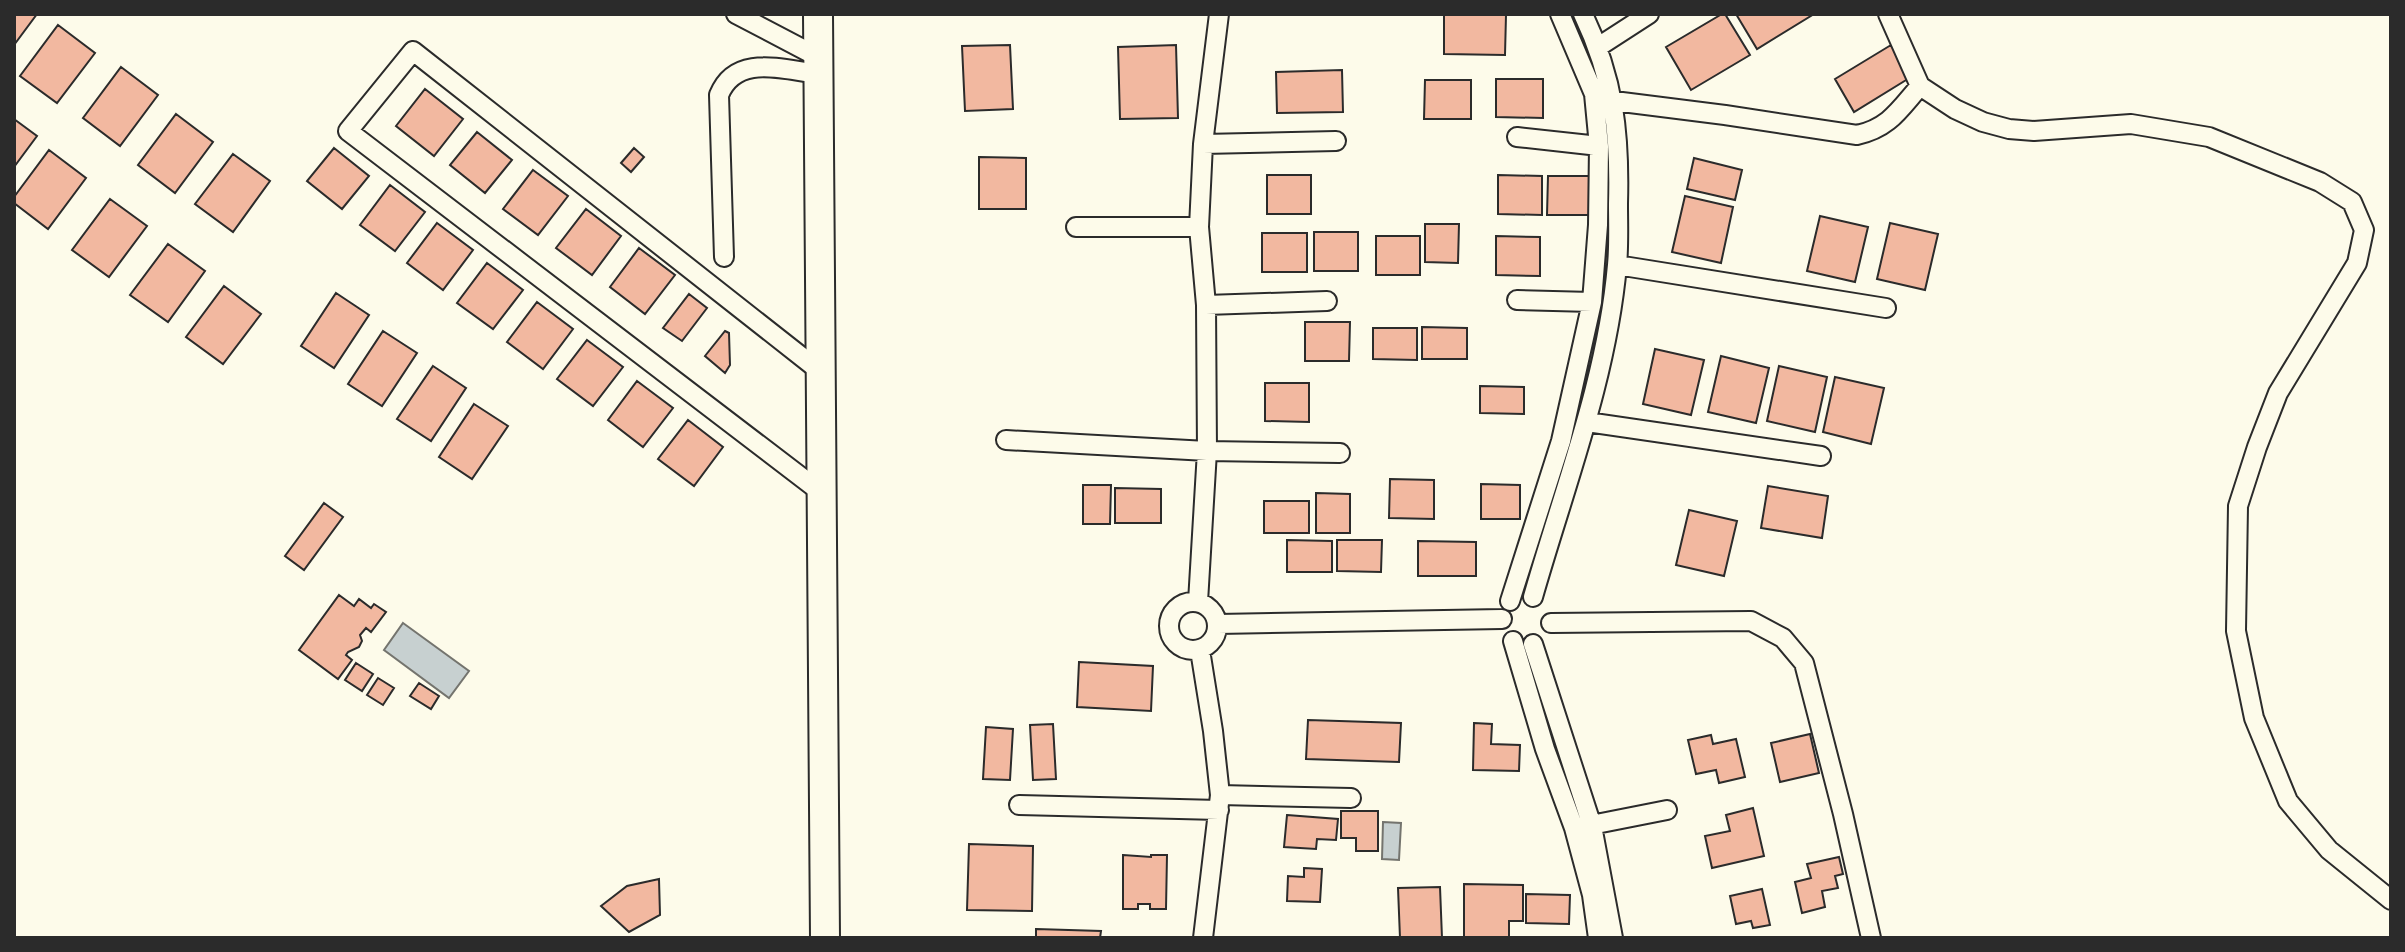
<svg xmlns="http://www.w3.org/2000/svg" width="2405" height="952" viewBox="0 0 2405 952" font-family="'Sofia Sans Condensed',sans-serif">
<rect width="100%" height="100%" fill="#fdfbea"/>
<path fill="#c7d0d0" stroke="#74746e" stroke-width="2" d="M403,623l66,48 -20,27 -65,-48z
M1383,822l18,1 -2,37 -17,-1z"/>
<path fill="#f2b8a0" stroke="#2b2b2b" stroke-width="2" d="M14,14h23l-23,31z
M1722,14h3l25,41 -59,35 -25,-43z
M1736,14h78l-57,35z
M1444,15h62l-1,40 -61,-1z
M58,25l37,28 -38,50 -37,-27z
M1010,45l3,64 -48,2 -3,-65z
M1176,45l2,73 -58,1 -2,-72z
M1891,45l20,32 -57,35 -19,-33z
M121,67l37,28 -38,51 -37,-28z
M1342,70l1,42 -66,1 -1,-41z
M1496,79h47v39l-47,-1z
M1425,80h46v39h-47z
M425,89l38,30 -29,37 -38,-30z
M176,114l37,28 -38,51 -37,-28z
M14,119l23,17 -23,31z
M477,132l35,28 -27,33 -35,-28z
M334,148l35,28 -27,33 -35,-28z
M634,148l10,9 -13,15 -10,-9z
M49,150l37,28 -38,51 -34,-26v-6z
M233,154l37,27 -37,51 -38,-28z
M979,157l47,1v51h-47z
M1694,158l48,12 -7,30 -48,-11z
M533,170l35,26 -30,39 -35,-26z
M1267,175h44v39h-44z
M1498,175l44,1v39l-44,-1z
M1548,176h44v39h-45z
M390,185l35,27 -30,39 -35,-26z
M1685,196l48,11 -12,56 -49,-11z
M110,199l37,27 -38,51 -37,-27z
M586,209l35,27 -29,39 -36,-27z
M1820,216l48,11 -13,55 -48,-11z
M437,223l36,27 -30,40 -36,-27z
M1890,223l48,11 -13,56 -48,-11z
M1425,224h34l-1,39 -33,-1z
M1314,232h44v39h-44z
M1262,233h45v39h-45z
M1376,236h44v39h-44z
M1496,236l44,1v39l-44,-1z
M168,244l37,27 -37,51 -38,-27z
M639,248l36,27 -30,39 -35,-27z
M487,263l36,27 -30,39 -36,-26z
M224,286l37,28 -38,50 -37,-27z
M336,293l33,22 -35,53 -33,-22z
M689,294l18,14 -25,33 -19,-13z
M537,302l36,27 -30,40 -36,-27z
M1305,322h45l-1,39h-44z
M1422,327l45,1v31h-45z
M1373,328h44v32l-44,-1z
M383,331l34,22 -35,53 -34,-22z
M725,331l4,2 1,32 -5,8 -20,-17z
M587,340l36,27 -30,39 -36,-27z
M1655,349l49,11 -13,55 -48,-11z
M1721,356l48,12 -13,55 -48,-11z
M433,366l33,22 -35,53 -34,-22z
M1779,366l48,11 -12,55 -48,-11z
M1835,377l49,11 -13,56 -48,-12z
M637,381l36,27 -30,39 -35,-27z
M1265,383h44v39l-44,-1z
M1480,386l44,1v27l-44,-1z
M474,404l34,22 -36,53 -33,-22z
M688,420l35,27 -29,39 -36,-27z
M1390,479l44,1v39l-45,-1z
M1481,484l39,1v34h-39z
M1083,485h28l-1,39h-27z
M1768,486l60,10 -6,42 -61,-10z
M1115,488l46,1v34h-46z
M1316,493l34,1v39h-34z
M1264,501h45v32h-45z
M324,503l19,14 -39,53 -19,-14z
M1689,510l48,11 -13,55 -48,-11z
M1287,540l45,1v31h-45z
M1337,540h45l-1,32 -44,-1z
M1418,541l58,1v34h-58z
M339,595l15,11 5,-7 12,9 3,-4 12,8 -15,20 -5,-4 -6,7 2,6 -3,6 -11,5 -2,3 6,5 -14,19 -39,-29z
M1079,662l74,4 -2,45 -74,-4z
M356,663l17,11 -11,17 -17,-11z
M378,678l16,10 -11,17 -16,-10z
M419,683l20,13 -8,13 -21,-13z
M1308,720l93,3 -2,39 -93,-3z
M1474,723l18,1 -1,20 29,1 -1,26 -46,-1z
M1053,724l3,55 -23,1 -3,-55z
M986,727l27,2 -3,51 -27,-1z
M1810,734l9,39 -39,9 -9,-39z
M1711,735l2,9 23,-5 9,38 -26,6 -3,-13 -20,4 -8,-34z
M1753,808l11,48 -52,12 -7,-32 25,-5 -4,-16z
M1341,811h37v40h-22v-13h-15z
M1287,815l51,4 -2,21 -19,-1 -1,10 -32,-2z
M969,844l64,2 -1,65 -65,-1z
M1123,855l28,2v-2h16l-1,54h-16v-5h-12v5h-15z
M1839,857l4,17 -8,2 3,12 -16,3 3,16 -23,6 -7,-31 16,-4 -4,-14z
M1304,868l18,1 -2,33 -33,-1 1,-25 16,1z
M659,879l1,36 -31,17 -28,-26 26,-20z
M1464,884l59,1v36h-14v17h-45z
M1440,887l2,51h-42l-2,-50z
M1762,889l8,36 -17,3 -2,-7 -15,3 -6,-28z
M1526,894l44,1 -1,29 -43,-1z
M1036,929l65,2 -1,7h-64z"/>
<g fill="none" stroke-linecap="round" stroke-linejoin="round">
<g stroke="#2b2b2b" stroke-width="22">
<path id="minor" d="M736,14l82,43
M1888,14l32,72 35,23 28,13 26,7 25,2 97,-7 78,13 111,45 32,20 12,28 -7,33 -79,130 -21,54 -19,59 -2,125 18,87 34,83 41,49 62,50
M1598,47l51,-33
M1614,101l111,14 132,20c32,-7 42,-25 63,-49
M1517,137l82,9
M1203,144l133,-3
M1076,227h123
M724,257l-5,-162c17,-42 64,-25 100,-21
M1617,265l269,43
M1517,300l75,2
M1206,305l121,-4
M821,372l-408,-321 -65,80 474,362
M1587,422l234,34
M1006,440l201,11 133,2
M1533,597c31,-109 74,-218 84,-332 2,-20 1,-41 1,-61 2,-71 -4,-125 -35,-190
M1510,601l51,-160 31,-139 6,-77 1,-79 -5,-52 -34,-80
M1169 626a24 24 0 1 1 48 0a24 24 0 1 1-48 0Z
M1198,602l9,-151 -1,-146 -7,-78 4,-83 16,-130
M1551,623l200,-2 32,17 21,25 39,151 28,124
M1218,624l284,-5
M1513,641l32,108 29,79 18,67 6,43
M1533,644l59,182 21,112
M1200,650l13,81 7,64 -17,143
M1220,795l131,3
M1019,805l200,5
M1581,827l86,-17"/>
</g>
<g stroke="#2b2b2b" stroke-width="32">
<path id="primary" d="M818,14l7,924"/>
</g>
<use href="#minor" stroke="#fdfbea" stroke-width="18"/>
<use href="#primary" stroke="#fdfbea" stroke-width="28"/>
</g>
<rect width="2405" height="952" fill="none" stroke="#2b2b2b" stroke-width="32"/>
</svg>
